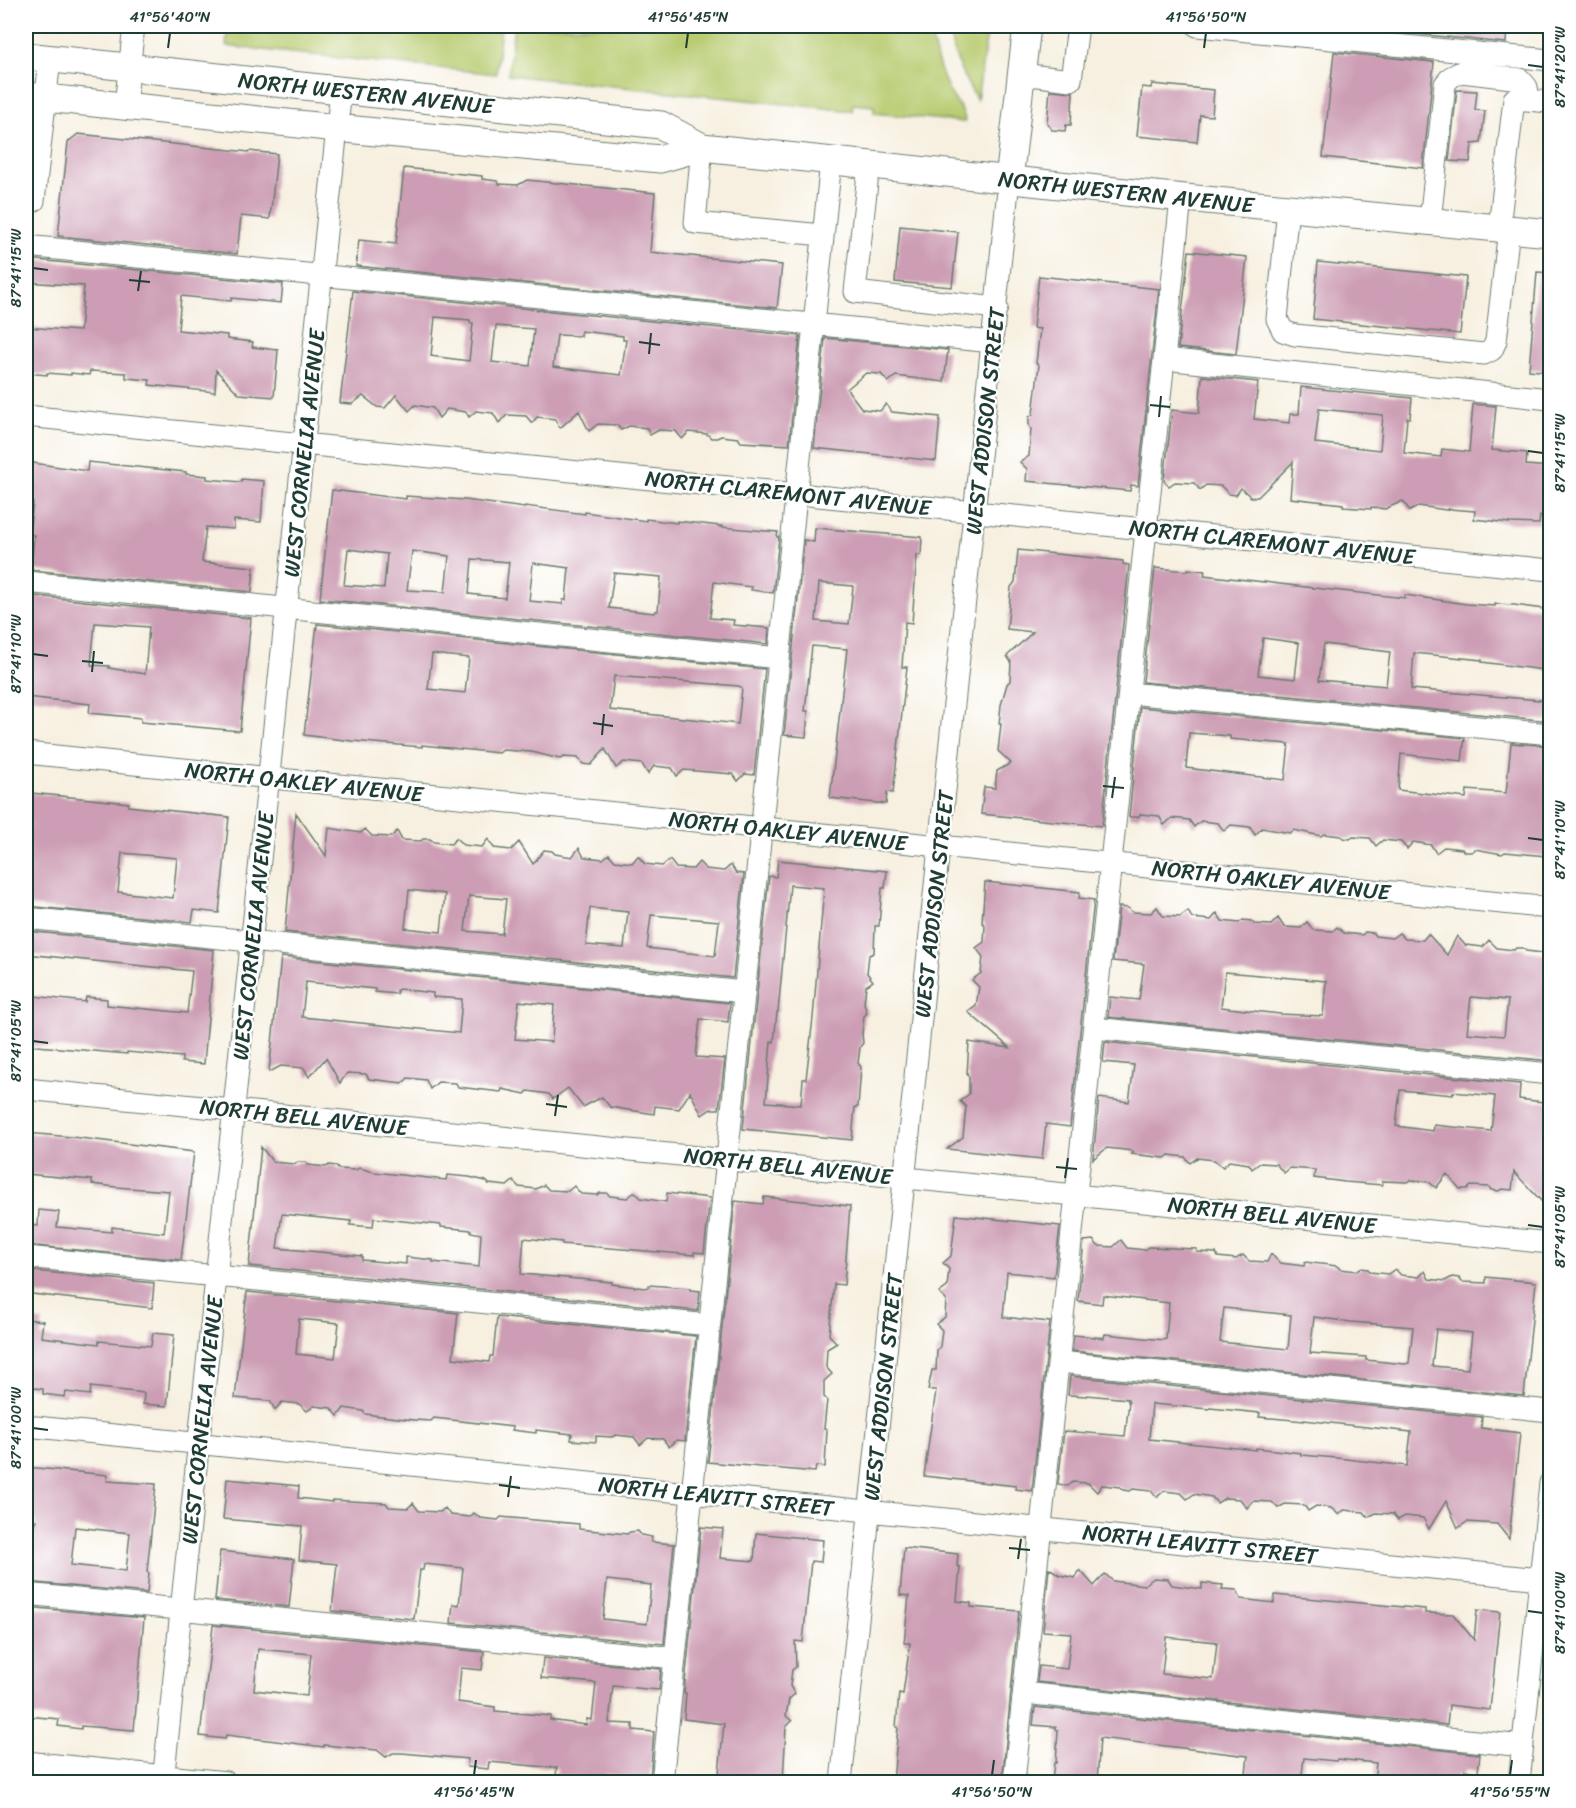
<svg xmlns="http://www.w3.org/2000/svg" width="1576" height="1808" viewBox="0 0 1576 1808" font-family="Sriracha,sans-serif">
<rect width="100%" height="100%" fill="#fff"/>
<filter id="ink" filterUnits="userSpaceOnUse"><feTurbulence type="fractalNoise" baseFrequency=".0167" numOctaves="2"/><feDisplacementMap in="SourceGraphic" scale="12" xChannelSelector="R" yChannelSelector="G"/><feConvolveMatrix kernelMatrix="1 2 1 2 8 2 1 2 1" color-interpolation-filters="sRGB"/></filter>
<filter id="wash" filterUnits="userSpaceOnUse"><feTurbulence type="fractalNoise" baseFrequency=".008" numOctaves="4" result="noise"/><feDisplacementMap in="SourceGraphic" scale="24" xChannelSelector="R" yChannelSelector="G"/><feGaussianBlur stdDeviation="1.35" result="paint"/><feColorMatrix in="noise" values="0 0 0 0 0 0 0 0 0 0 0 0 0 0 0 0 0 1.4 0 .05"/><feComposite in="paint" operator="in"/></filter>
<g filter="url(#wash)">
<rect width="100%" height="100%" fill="#f7f0e0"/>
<path fill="#b7cb6e" stroke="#6b8451" stroke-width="1.5" d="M228,26h273l-5,48 -270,-28z
M514,26h416c3,23 9,44 19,65 5,9 15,19 16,29l-1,2 -90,-9v-7l-21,-2 -1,7 -344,-36z
M949,26h39l-11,74c-14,-23 -26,-47 -28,-74z"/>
<g id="blocks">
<path fill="#cc9db4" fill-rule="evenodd" d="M1337,26h170l-1,17z
M1334,52l100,10 -11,106 -100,-11z
M1152,84l62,6 -2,26 -12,-1 -3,27 -60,-6 5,-49 9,1z
M1050,90l23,2 -2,33h-5l-1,6 -13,-1 -5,-7z
M1457,90l20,1 -2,19 10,1 -4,32 -9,1 -2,18 -21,-1z
M78,134l171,18v-1l28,3 -7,65 -29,-3 -4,38 -179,-18 10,-94z
M404,168l78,8v3l15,2 2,3 19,1 9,-5 128,13 -5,59 132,13 -5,43 -421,-42 3,-26 37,4z
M900,226l58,6 -6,55 -57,-5z
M1189,251l58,6 -11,97 -58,-6z
M26,259l257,25 -2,19 -49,-5 -1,3 -50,-5 -3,34 49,5v4l26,3 -1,5 26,3 -4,47 -35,-3 -23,-24 -1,22 -66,-7 1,-5 -24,-2v-5l-36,-2 -1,4 -18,-2v2l-24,-2v2l-21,-2v-46l54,4 4,-45 -58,-4z
M1318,262l148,15 -6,57 -147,-15z
M1537,272l14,1v99l-22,-2z
M1039,276l120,13 -21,197 -7,-1 -1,6 -104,-10 1,-12 -7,-7 9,-6 2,-27 -2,-4v-8l4,-3 6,-49 -3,-2 4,-34 -7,-1z
M353,291l447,45 -11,109 -48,-3 -3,-4 -17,-2 -4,2h-6l-4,-4 -18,-2 -7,7 -6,-8 -17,-1 -9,5 -3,-7 -18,-2 -8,4 -4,-5 -19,-1 -9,7 -10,-20 -19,17 -5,-9 -18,-2 -5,6 -6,-7 -19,-1 -8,8 -6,-10 -17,-2 -7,6 -3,-5 -19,-3 -8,9 -6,-10 -18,-3 -6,6 -13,-16 -11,13 -8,-1 -14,-11 -11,8 -12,-1zM435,317l35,3v3h3l-4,38 -38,-5zM496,326l38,3 -4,37 -38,-4zM581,331l42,5v4h3l-5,35 -68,-8 4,-32 24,1z
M825,338l123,12 -4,32 -48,-6 -8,6 -7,-8 -15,-1 -19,16 15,20 18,2 6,-7 6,8 48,5 -4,44 -122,-13z
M1202,376l56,6 -4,37 35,4 1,-9h9l2,-27 111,11 -2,20h-3l-3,35 37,4 1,-8 27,3 4,-48 23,2 -4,44 35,3 -1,12 25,2v49h-11l-1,8 -29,-1 -36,-4 1,-8 -26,-2 -3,1 -27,-4 -9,5 -7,-10 -18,8 -14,-2v2l-28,-2v-3l-53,-6 3,-36 -35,35h-7l-10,-9 -5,7 -7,-1 -8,-8 -15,-1 -6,5 -6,-7 -19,-1 -6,4 -5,-5 8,-71 27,3zM1319,409l64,6 -3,35 -65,-7z
M26,462l61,9 1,-9 98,10v2l21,2v3l34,3 1,-3 22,2 -3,41 -27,-2v9l-28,-2 -4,35 52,5 -2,25 -221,-22 3,-35 -5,-1 4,-31h-7z
M332,490l74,9v-3l59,4 60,8v-2l60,8v-2l61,9v-2l31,4v-2l44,5 -1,1 58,5 -1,5h2l-6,56 -22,-3 1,-3 -38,-5 -4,36 24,2 -1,5 36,3 -1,16 -448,-45zM348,549l39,5 -3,34 -40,-3zM412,551l37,5 -4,36 -38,-2zM472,559l37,3 -4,36 -36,-4zM533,563l36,5 -3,32h-3v4l-34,-3zM614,573l47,4 -3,34h-3l-1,2 -45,-5z
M815,528l107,9 -1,18h-4l-5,68 -7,-1 -3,45h5l-14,126 -6,-1 -1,12 -56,-6 17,-149 -35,-3 -7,65h3l-2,26 -22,-2 20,-195 10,2zM819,583l34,3 -4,38 -33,-3z
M1018,550l105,11v3l6,1 -27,261 -121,-12 3,-27 11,1 2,-17 14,-8 -13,-12 3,-27h-2l2,-19 6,-21 3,-3 1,-19 -4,-6 26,-24 -26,-3 4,-42 4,-5z
M1155,568l33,3v-2l17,2 -1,4 110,13 91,10v-3l62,9 28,2v-2l19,1 37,5v61l-69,-9v-2l-68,-7 -3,36 140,12v20l-408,-39zM1263,638l36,5 -4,36 -37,-4zM1324,644l66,8 -4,34 -67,-6z
M26,595l225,23 -11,113 -99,-9v-4l-52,-5 1,-9 -64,-7zM95,623l54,4 -4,47 -36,-6v-2l-18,-1z
M317,624l448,45 -11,106 -9,-1 -7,7 -5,-7 -49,-4 -7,6 -5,-8 -18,-2 -6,8 -6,-10 -18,-2 -8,6 -11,-19 -14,16 -8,-1 -5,-6 -14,-1 -4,2 -28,-7 -29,-2 -4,3 -77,-8v2l-70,-6 -48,-6zM432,654l37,4 -4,35 -37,-4zM614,676l125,10 3,2 -4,36 -128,-14z
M1140,707l325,31 -3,23 -61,-7 -3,36 68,8 1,-8 39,3 5,-50 40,3v65l-5,45 -41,-4 -3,2 -27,-5 -3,3h-8l-2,-3 -18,-2 -8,6 -5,-8 -18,-3 -6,7 -6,-7 -18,-2 -7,6 -6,-8 -17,-1 -3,2 -7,-1 -2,-2 -17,-2 -3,2 -27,-6 -4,3 -28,-5 -7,7 -5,-8 -19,-2 -7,6 -6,-8 -17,-2 -7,6 -5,-7 -17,-2 -8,7 -5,-9 -18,-2 -3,3h-9zM1189,733l41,3v3l59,5 -4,36 -99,-12z
M31,793l98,10 -1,3 101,11 -10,96 -25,-3 -2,12 -166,-16v-110h5zM122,853l55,5 -4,40 -55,-6z
M296,813l30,43 3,-28 32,5 4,-4 7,7 19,1 6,-6 5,9 19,1 2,-2h7l4,3 17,2 5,-6 7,7 19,2 6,-8 6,9 17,2 8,-8 14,22 11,-14 8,1 3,3 17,3 7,-9 5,9 19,2 6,-5 6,7 17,2 6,-7 7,8 17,2 8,-6 6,8 17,1 6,-7 7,7 18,2 7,-6 5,8 8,1 -11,104 -448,-46zM409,890l36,4 -4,38 -36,-4zM469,896l37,3 -4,35 -37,-3zM590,908l38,4 -4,36 -38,-3zM651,915l68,6 -4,35 -68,-8z
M778,860l109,11 -2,17h-3l-3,38h-4l-1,27 -5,2 -2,18 6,8 -7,5 -2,17 3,10 -3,3 -2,18 1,9 -3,4 -2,16 3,4 -3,40h-3l-3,33 -109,-11 26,-253 7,1zM790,885l34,3 -11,130 -7,61h-3l-2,26 -35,-3 5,-61 3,1 3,-30h1z
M985,882l95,10 -1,6 15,2 -24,227 -24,-3 -4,35 -95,-10 16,-12 3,-30 -6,-6 9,-7v-17l-2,-3 2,-32 41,6 -42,-36 8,-6 3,-19 -7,-7 9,-7 2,-16 -7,-9 8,-6 1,-17 -3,-3z
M1119,907l9,1 4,4 19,1 6,-6 6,9 17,1 8,-6 4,7 19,2 6,-7 5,8 17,2 4,-3 8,1 3,3 17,1 7,-7 6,9 17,1 6,-6 6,8 20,1 4,-4 7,6 18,2 3,-3 8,1 2,3 17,2 7,-5 6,6 18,1 5,-6 19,21 10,-19 8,9 18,2 6,-7 8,8 17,2 2,-2h7l3,3 25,3v107l-443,-44 2,-20 29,3 5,-36 -31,-3zM1225,972l101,9 -3,35 -43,-2 -59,-7zM1471,997l37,3 -4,36 -37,-3z
M26,931l188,19 -10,114 -22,-2v-5l-55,-5v2l-101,-9v-50l59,7 1,-5 21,2v6l80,8 5,-42 -166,-17z
M281,957l449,46 -2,19 -28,-3 -4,38 29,2 -6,50h-8l-9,6 -12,-23 -11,17 -24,-3 -1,8 -44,-7 -8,-10 -19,10 -15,-19 -15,11 -4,-5 -21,-3 -3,3 -23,-5 -1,3 -43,-5 -2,-4 -18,-1 -8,7 -4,-9 -18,-2 -5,5 -34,-4 -3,-5 -19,-1 -7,10 -14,-25 -17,19 -5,-9 -23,-2 -12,6zM306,982l69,7v3l22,2v-4l2,-1 34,4v4l29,2 -3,34 -157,-16zM519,1001l35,4 -2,37 -37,-3z
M1105,1042l415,42 -1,15 32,4v53l-6,49 -31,-33 -2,18 -10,-1 -4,2 -7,-1 -2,-3 -18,-1 -4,3h-7l-13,-15 -11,14 -7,-6 -18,-2 -3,2 -26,-1v4l-37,-3 -31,-4 1,-8 -25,-2 -6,5 -8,-9 -16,-1 -8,6 -3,-5 -20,-3 -6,6 -9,-7 -17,-2 -7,5 -5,-6 -16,-2 -4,3 -33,-4 1,-3 -26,-3 -14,11 6,-61 30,4 5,-37 -31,-3zM1400,1090l53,5v-3l42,4 -4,35 -57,-6 -1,6 -37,-5z
M26,1133l46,4 122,15 -13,108 -155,-15v-20l12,1 1,-16 20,2 -2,15 55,5v-5l52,6 5,-42 -53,-4 -24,-3v-4l-66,-6z
M261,1147l12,15 21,2 4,-2h7l3,3 18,2 3,-2 7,1 2,3 18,1 3,-2 15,4 72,8 1,-5 22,2 17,4 3,3 18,2 6,-5 6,6 17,2 8,-4 5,5 19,1 6,-5 7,8 16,1 3,-2h7l3,3 17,2 8,-6 6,6 25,4 1,-9 43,5 -6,55 -10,-1v3l-132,-11v-2l-38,-4 -3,36 91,8v2l33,4 4,-1v-2l41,3v2l10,1 -2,20 -449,-45zM282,1214l69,7 -1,4 23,2 1,-9 67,7v2l30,3v2l10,2 -2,33 -46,-5v-2l-27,-3v7l-44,-4v-4l-85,-8z
M764,1197l86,9 -6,79 -10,-1 -5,51 8,8 -10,6 -1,18 6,7 -8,7v16l3,3 -3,28 3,1 -2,38 -9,-1 -1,6 -107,-10 27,-261 28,3z
M956,1215l104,11 -6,51 -47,-5 -4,45 47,5 -18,169 -17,-2 1,-3 -92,-10 12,-86h-8l4,-20h4l1,-20 3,-3 2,-17 -6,-6 9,-7 1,-17 -7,-7 8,-6 2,-18 -6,-6 8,-7z
M1093,1240l5,6 15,1 8,-7 6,8 18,2 3,-3 49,2v3l19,1 2,4 18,2 7,-4 6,6 18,1 4,-8 9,9 24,3 1,-4 32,4 3,3 17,2 3,-3 8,1 2,3 18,2 7,-5 6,6 18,2 6,-6 4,8 16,2 7,-4 7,1 3,4 24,1v-6l50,5 -12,114 -452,-45 2,-16 30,3 1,-4 59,6 2,-1 3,-36 -66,-8 -1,9 -24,-3 6,-60zM1224,1308l67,7 -3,34 -68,-7zM1314,1317l37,5 62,5 -4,36 -4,1 -39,-4v-3l-56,-4zM1436,1329l36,4 -4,36 -36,-3z
M34,1271l120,12 -2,25 -120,-14z
M247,1292l211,21 -5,45 36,4 1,-6h3l4,-39 199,19 -11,105 -8,-1 -8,7 -6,-8 -15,-1 -8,7 -6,-8 -18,-2 -4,2 -16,-1v6l-25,-2 1,-6 -36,-4v3l-24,-3 1,-3 -79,-9 -3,3 -17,-1 -49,-6 -2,-3 -19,-3 -6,8 -7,-8 -17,-2 -7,5 -8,-7 -17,-2 -7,8 -5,-9 -35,-3zM299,1319l40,4 -4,35 -39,-4z
M26,1319l17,2 -2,16 58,7v-3l52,5 2,-13 21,2 -7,71 -24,-2 1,-11 -53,-6 -1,8 -24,-3 -1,5 -22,-3v-5l-17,-2z
M1070,1376l412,41 -1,11 39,5 -11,106 -12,-15 -30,-2 -9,6 -12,-27 -17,28 -6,-11 -18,-2 -7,4 -5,-6 -17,-1 -8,4 -4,-5 -20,-2 -5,5 -8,-7 -15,-2 -8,5 -4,-6 -19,-1 -7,4 -6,-6 -19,-1 -6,7 -7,-9 -15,-1 -8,5 -5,-6 -18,-3 -7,5 -6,-6 -17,-2 -7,6 -6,-6 -18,-2 -3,2 -7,-1 -3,-3 -18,-2 -5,7 -9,-9 -15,-1 -5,4 -10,-2 6,-53 61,5 4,-34h-1v-3l-41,-4v1l-19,-1zM1152,1404l57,5 1,-1 50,5 -1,4 45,4v-1l107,12 -4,34 -70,-8 -36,-3v-2l-45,-5v2l-107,-11z
M26,1467l82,8 -1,6 49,3 -9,88 2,1 -2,20 -121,-11 1,-23h3l6,-39 -6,-1v-3h-4zM75,1527l55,6 -4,38 -55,-6z
M227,1479l72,7 -1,12 34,4v-2l54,3 3,4 19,1 5,-5 6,8 21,1 5,-4 5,7 20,2 4,-4 6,5 18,2 3,-3 78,7v5l48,5 3,-2 8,-1 3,4 11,2 -1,5 23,2 -10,100 -213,-21 2,-19 6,1 4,-37 -39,-4 -1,6h-3l-6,49 -82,-8 5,-47 -38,-4 3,-34 -79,-7zM607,1580l44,5 -4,39 -44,-5z
M701,1527l22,2 -3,29 34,3 2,-28 67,7 -2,22 -10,-1 -8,81 -8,-1 1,26 -4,3 -2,16 5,8 -6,5 -3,17 6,5 -6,6 -3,55h-65l6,-58 -40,-5 2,-26h-2z
M904,1548l54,6 -1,12 3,1 -3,34 14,2v4l48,4 -17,171h-109l5,-55h-2l3,-34 4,1 7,-51h-6l5,-47 -9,-1z
M220,1551l74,8 -5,48 -74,-7z
M1049,1568l11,7 15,3 5,-8 14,16 11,-12 8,7 31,4 10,-7 14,1 4,6 30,4v-6l21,2 -1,4 15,1 4,9 33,4 1,-8 150,14v4l28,1 21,26 3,-30 23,2 -10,98 -41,-5 -2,20 -410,-43 2,-16 28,3 4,-36 -28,-2zM1166,1637l51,5 -4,37 -51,-5z
M26,1607l118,11 -10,112 -53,-4v3l-23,-3 1,-7 -33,-3z
M213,1625l271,27 -2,18 -21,-2 -3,34 37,5v4l56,5 -1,4 36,5 1,-6 5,1 4,-37 -55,-5 2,-20 118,11 -2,21 -46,-4 -4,37 24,1v6l21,2 -4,47 -46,-5v5l-48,-4 1,-7 -68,-6 -1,7 -21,-2 1,-8 -66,-6h-9l-7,4 -9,-7 -53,-5v2l-98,-12 -1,4 -25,-3zM258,1649l53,5 -4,42 -53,-6z
M1035,1707l445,47 -2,18 -13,-2 -1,5 -7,-1 -1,8h-82l2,-19 -39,-4 -1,2 -32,-3 -3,24h-56l3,-26 -148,-18 -3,44h-45l2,-19h2l2,-33 -2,-1v-2l-23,-2z"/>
</g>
</g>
<g filter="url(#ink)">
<use href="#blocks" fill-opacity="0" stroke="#6b7c70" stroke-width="1.5"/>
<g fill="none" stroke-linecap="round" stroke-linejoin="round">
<g stroke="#6b7c70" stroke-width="23">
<path id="minor" d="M1197,26l353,34
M1021,74l50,6 7,-54
M125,106l9,-80
M702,147l-7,76 128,12
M869,165l-14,127 142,16
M26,201h8l16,-142
M1288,208l-11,111 6,12 12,4 189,19 8,-4 4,-9 13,-112
M1430,221l15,-137 6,-7 10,-5 59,7 7,8 2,13
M1499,228l15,-129 36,3
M26,246l967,96
M1164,359l386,40
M26,416l1524,154
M26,582l753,76
M1129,693l421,41
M26,753l1524,155
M26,918l718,74
M1094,1028l456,46
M26,1089l1524,154
M26,1257l683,68
M1059,1362l491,49
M26,1426l1524,154
M26,1594l649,64
M1024,1693l499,53
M26,1762l200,20
M163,1782l178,-1692
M662,1782l169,-1621
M841,1782l168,-1602
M1014,1782l167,-1584
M1519,1782l31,-299"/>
</g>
<g stroke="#6b7c70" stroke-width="29">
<path id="major" d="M26,56l635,69 41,22 452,48 396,38
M26,96l340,35 294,28 42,-12
M1009,180l18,-154"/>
</g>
<use href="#minor" stroke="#fff" stroke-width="21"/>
<use href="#major" stroke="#fff" stroke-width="27"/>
</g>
</g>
<path fill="none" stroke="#1f3d34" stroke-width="2" d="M168,48l2,-15M686,48l2,-15M1204,48l2,-15M1528,65l15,2M33,268l15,2M129,280l21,2M138,291l3,-20M639,342l21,3M649,354l2,-21M1150,405l20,2M1159,417l2,-21M1528,451l15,2M33,654l15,2M82,661l21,2M92,672l2,-21M593,723l20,3M602,735l2,-21M1103,786l21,2M1112,798l3,-21M1528,838l15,2M33,1041l15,2M546,1104l21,3M555,1116l3,-21M1056,1167l21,2M1065,1178l3,-20M1528,1225l15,2M33,1428l15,2M499,1485l21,3M508,1497l3,-21M1009,1548l21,2M1018,1559l3,-20M1528,1611l15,2M474,1775l2,-15M992,1775l2,-15M1510,1775l2,-15"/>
<g text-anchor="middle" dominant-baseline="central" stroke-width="4.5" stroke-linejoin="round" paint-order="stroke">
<g font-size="22" fill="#1f3d34" stroke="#fff">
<text transform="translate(366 93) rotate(6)">NORTH WESTERN AVENUE</text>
<text transform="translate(1126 192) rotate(6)">NORTH WESTERN AVENUE</text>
<text transform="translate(985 421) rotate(-84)">WEST ADDISON STREET</text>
<text transform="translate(304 453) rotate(-84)">WEST CORNELIA AVENUE</text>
<text transform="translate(788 493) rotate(6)">NORTH CLAREMONT AVENUE</text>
<text transform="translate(1272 542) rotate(6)">NORTH CLAREMONT AVENUE</text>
<text transform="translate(304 782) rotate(6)">NORTH OAKLEY AVENUE</text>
<text transform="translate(788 831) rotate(6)">NORTH OAKLEY AVENUE</text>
<text transform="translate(1271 880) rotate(6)">NORTH OAKLEY AVENUE</text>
<text transform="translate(934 904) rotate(-84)">WEST ADDISON STREET</text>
<text transform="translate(253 936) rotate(-84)">WEST CORNELIA AVENUE</text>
<text transform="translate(304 1117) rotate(6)">NORTH BELL AVENUE</text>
<text transform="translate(788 1166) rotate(6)">NORTH BELL AVENUE</text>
<text transform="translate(1272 1215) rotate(6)">NORTH BELL AVENUE</text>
<text transform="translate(883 1387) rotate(-84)">WEST ADDISON STREET</text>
<text transform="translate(202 1420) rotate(-84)">WEST CORNELIA AVENUE</text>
<text transform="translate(716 1496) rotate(6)">NORTH LEAVITT STREET</text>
<text transform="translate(1200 1544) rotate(6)">NORTH LEAVITT STREET</text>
</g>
</g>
<rect width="1576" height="1808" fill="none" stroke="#fff" stroke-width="66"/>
<rect x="33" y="33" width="1510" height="1742" fill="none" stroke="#1f3d34" stroke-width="2"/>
<g font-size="15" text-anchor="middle" fill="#1f3d34">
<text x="170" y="22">41°56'40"N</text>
<text x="688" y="22">41°56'45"N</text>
<text x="1206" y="22">41°56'50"N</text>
<text transform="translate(1560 67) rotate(-90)" y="5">87°41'20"W</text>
<text transform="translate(16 268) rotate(-90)" y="5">87°41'15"W</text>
<text transform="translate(1560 453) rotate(-90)" y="5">87°41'15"W</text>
<text transform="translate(16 654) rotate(-90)" y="5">87°41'10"W</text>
<text transform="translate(1560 840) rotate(-90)" y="5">87°41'10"W</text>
<text transform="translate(16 1041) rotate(-90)" y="5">87°41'05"W</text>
<text transform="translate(1560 1227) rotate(-90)" y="5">87°41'05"W</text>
<text transform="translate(16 1428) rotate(-90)" y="5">87°41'00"W</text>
<text transform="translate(1560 1613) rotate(-90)" y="5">87°41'00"W</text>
<text x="474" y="1797">41°56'45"N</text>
<text x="992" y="1797">41°56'50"N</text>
<text x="1510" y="1797">41°56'55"N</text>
</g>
</svg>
